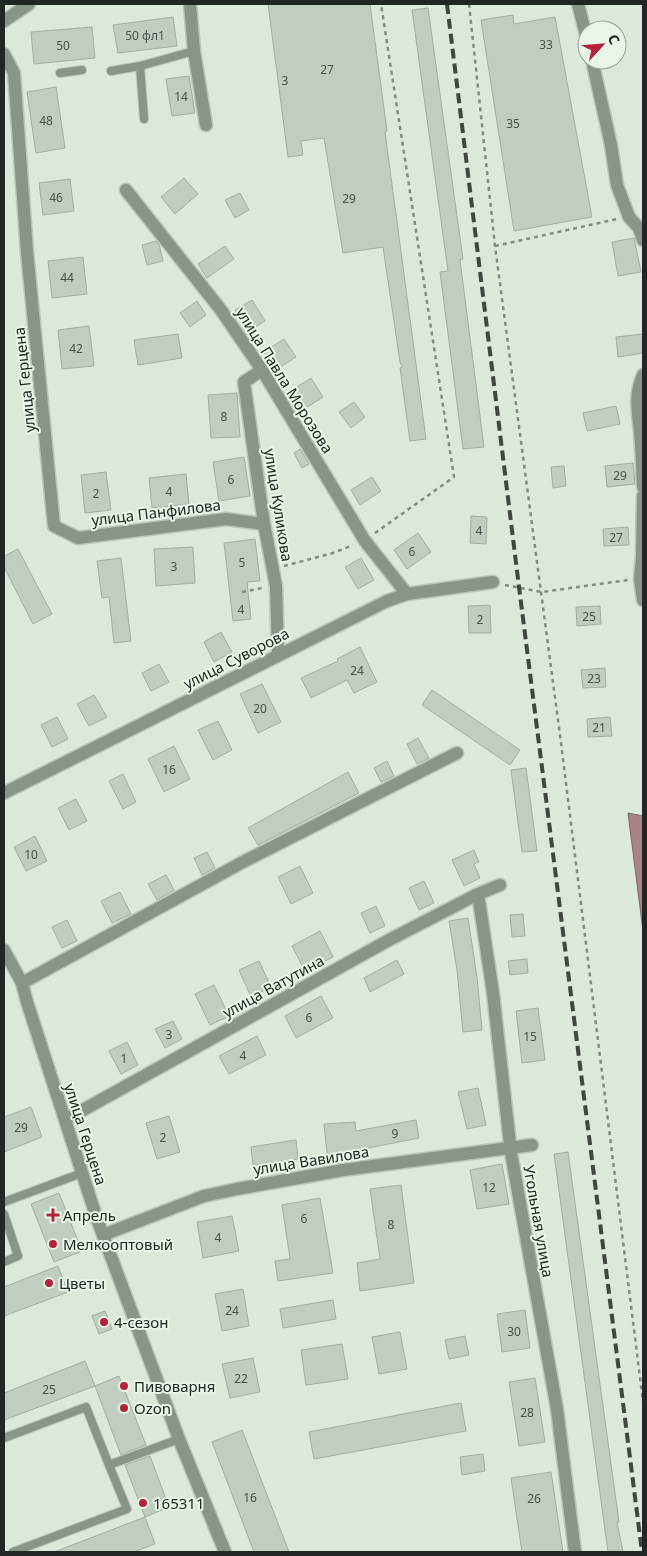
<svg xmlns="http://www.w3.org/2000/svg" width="647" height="1556" viewBox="0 0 647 1556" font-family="'Noto Sans',sans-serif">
<rect width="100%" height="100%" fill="#dae9da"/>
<path fill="#aa8485" stroke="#816867" d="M628,813l15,3v115z"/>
<path fill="#bfcec0" stroke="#a0afa1" d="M268,4h102l17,127 -2,1 41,307 -16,2 -10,-73 2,-1 -2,-5 -17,-115 -40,6 -19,-115 -23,3 2,14 -15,2z
M428,8l35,251 -3,1 24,187 -21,2 -23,-177 8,-1 -36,-261z
M513,15l1,9 41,-7 37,200 -78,14 -33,-211z
M173,17l4,29 -59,7 -5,-28z
M92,27l3,31 -61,6 -3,-32z
M189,76l6,37 -23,3 -6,-37z
M56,87l9,61 -29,5 -9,-61z
M184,178l14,16 -23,20 -14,-17z
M70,179l4,32 -31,4 -4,-32z
M240,193l9,17 -14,8 -10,-18z
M634,238l7,34 -23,4 -6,-34z
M156,241l3,3 4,17 -16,4 -5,-20z
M225,246l9,13 -27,19 -9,-14z
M83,257l4,37 -35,4 -4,-37z
M252,300l13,21 -17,11 -13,-22z
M197,301l9,14 -16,12 -10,-14z
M89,326l5,40 -32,3 -4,-39z
M178,334l4,24 -44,7 -4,-25z
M643,334v19l-25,4 -2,-20z
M284,339l12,18 -20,13 -12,-18z
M311,378l12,19 -22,14 -12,-19z
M237,393l3,44 -29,1 -3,-43z
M354,402l11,15 -14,11 -12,-16z
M616,406l4,18 -33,7 -4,-18z
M300,449l9,15 -7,4 -8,-15z
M244,457l6,39 -31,5 -6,-39z
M633,463l2,21 -28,3 -2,-21z
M564,466l2,20 -13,2 -2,-21z
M106,472l5,38 -26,3 -4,-38z
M186,474l3,30 -37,4 -3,-30z
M372,477l9,14 -21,14 -9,-15z
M471,516l16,1 -1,27 -16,-1z
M628,527l1,18 -25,1 -1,-17z
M418,533l13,19 -24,17 -13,-19z
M255,539l5,42 -13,1 4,37 -18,2 -9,-78z
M193,547l2,36 -39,3 -2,-37z
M18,549l34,65 -19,10 -29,-57v-11z
M121,558l10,83 -17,2 -5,-46 -7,1 -5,-37z
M361,558l13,22 -16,9 -13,-22z
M490,605l1,28h-22l-1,-27z
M600,606l1,18 -24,2 -1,-19z
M221,632l11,20 -18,10 -10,-20z
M360,647l17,35 -23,11 -7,-13 -36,18 -10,-20 37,-17 -1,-2z
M159,664l10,18 -18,9 -9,-18z
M605,668l1,19 -23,1 -2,-18z
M262,684l19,38 -23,11 -18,-39z
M432,690l88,60 -10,15 -88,-60z
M94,695l13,22 -18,9 -12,-22z
M57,717l11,22 -16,8 -11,-22z
M610,717l2,19 -24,1 -1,-18z
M218,721l14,29 -19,10 -15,-30z
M418,738l11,20 -12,6 -10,-20z
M174,746l16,33 -26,13 -16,-33z
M387,761l7,15 -13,6 -7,-14z
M526,768l11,83 -15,1 -11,-82z
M348,772l11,21 -101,52 -10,-17z
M123,774l13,28 -13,7 -14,-28z
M76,799l11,22 -18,9 -11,-22z
M35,836l12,25 -21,10 -12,-24z
M474,850l5,12 -5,2 6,14 -16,8 -12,-26z
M207,852l8,16 -13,7 -8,-17z
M300,866l13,27 -22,11 -13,-27z
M166,875l8,15 -17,10 -9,-16z
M424,881l10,22 -15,7 -10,-22z
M120,892l11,22 -19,9 -11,-22z
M376,906l9,20 -15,7 -9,-20z
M523,914l2,22 -13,1 -2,-22z
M468,918l9,59 5,53 -19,2 -6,-62 -8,-49z
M67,920l10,21 -15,7 -10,-21z
M320,931l13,26 -28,14 -13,-25z
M527,959l1,14 -18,2 -2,-14z
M397,960l7,14 -34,18 -6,-14z
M259,961l12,26 -20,10 -12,-27z
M214,985l15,31 -19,9 -15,-31z
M321,996l12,22 -37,20 -11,-22z
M538,1008l7,52 -23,3 -6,-52z
M173,1021l9,18 -17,9 -10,-19z
M257,1036l9,19 -37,19 -10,-18z
M127,1042l11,23 -17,9 -12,-23z
M478,1088l8,37 -19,4 -9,-37z
M31,1107l11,30 -38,15v-35z
M169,1116l11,36 -23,7 -11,-36z
M416,1120l3,18 -61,12v2l-31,2 -3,-30 31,-2 1,9z
M296,1140l2,19 -45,6 -2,-18z
M568,1152l51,370h-2l6,30h-15l-54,-398z
M502,1164l7,40 -32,5 -7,-39z
M401,1185l13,98 -54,8 -3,-28 23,-4 -10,-70z
M59,1193l23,58 -28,11 -23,-58z
M320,1198l13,75 -55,8 -3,-20 15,-2 -8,-54z
M232,1216l7,35 -36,7 -6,-36z
M58,1266l10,26 -64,24v-29z
M243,1289l6,37 -27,5 -7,-37z
M333,1300l3,19 -53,9 -3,-19z
M525,1310l5,38 -28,4 -5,-38z
M105,1311l7,18 -13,5 -7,-18z
M400,1332l7,37 -28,5 -7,-37z
M465,1336l4,19 -20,4 -4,-19z
M342,1344l6,35 -42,6 -5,-35z
M253,1358l7,34 -30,6 -8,-34z
M85,1361l10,25 -91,34v-27z
M119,1376l27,69 -25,10 -26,-69z
M535,1378l10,64 -26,4 -10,-64z
M461,1403l5,28 -152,28 -5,-27z
M242,1430l47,122h-35l-42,-110z
M483,1454l2,17 -23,4 -2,-18z
M150,1456l19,51 -24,10 -20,-52z
M551,1472l12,80h-41l-11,-74z
M145,1517l10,27 -21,8h-80z"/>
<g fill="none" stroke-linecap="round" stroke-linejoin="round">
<g stroke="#b9c6b9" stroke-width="10">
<path id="service" d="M111,71l29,-5
M60,73l22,-3
M144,119l-4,-53 54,-15
M4,1202l78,-29
M4,1214l14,42 -14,6
M4,1438l82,-31 23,58
M13,1552l114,-43 -18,-44 70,-26"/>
</g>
<g stroke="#b9c6b9" stroke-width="15">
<path id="minor" d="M190,4l4,47 12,74
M578,4l9,35
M4,21l25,-17
M4,54l10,19 13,179 27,274 24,12 148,-19 38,5
M592,60l19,85 6,40 12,32 10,11 4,12
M126,190l95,120 41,60 103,171 42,53
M262,370l-18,12 20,142 12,62 2,69
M643,375c-9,20 -5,37 -3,57 2,19 2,37 3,55
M643,496l-1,61 -2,22 3,21
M4,793l383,-192 20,-7 86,-12
M478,894l15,99 18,160 46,256 18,143
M4,950l18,33 5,19 70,217 82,220 46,113
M22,983l219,-120 216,-110
M65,1120l324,-180 89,-46 22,-9
M103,1235l101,-39 33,-7 106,-19 189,-25"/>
</g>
<path stroke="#818c82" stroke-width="2.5" stroke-dasharray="4 4" stroke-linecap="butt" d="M469,4l26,242 65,489 83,667
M495,246l122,-27
M375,533l79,-56 -73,-473
M284,566l49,-13 20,-8
M505,585l37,7 86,-12
M242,592l20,-4"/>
<use href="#service" stroke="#8a958a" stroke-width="8"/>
<use href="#minor" stroke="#8a958a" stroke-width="12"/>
<path stroke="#3f4740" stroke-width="4" stroke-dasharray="10 5" stroke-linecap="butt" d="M447,4l72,583 123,965"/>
</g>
<g fill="#b3213d" stroke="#e7f6e8" stroke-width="2">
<path d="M50.5 1207.5h5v5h5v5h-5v5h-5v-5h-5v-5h5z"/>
<circle cx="53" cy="1244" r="5"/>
<circle cx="49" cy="1283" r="5"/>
<circle cx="104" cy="1322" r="5"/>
<circle cx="124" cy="1386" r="5"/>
<circle cx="124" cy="1408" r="5"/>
<circle cx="143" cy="1503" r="5"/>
</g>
<g text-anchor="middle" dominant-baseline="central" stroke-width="4" stroke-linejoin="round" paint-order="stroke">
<g font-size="12" fill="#48514a">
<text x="145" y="35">50 фл1</text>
<text x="546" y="44">33</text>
<text x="63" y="45">50</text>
<text x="327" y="69">27</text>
<text x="285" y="80">3</text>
<text x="181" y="96">14</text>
<text x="46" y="120">48</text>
<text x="513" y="123">35</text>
<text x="56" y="197">46</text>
<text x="349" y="198">29</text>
<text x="67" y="277">44</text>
<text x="76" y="348">42</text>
<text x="224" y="416">8</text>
<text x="620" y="475">29</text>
<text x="231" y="479">6</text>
<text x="169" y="491">4</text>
<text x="96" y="493">2</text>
<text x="479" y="530">4</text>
<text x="616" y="537">27</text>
<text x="412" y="551">6</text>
<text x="242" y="562">5</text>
<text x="174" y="566">3</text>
<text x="241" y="609">4</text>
<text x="589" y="616">25</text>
<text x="480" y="619">2</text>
<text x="357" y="670">24</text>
<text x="594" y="678">23</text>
<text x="260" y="708">20</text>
<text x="599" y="727">21</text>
<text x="169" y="769">16</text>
<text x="31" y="854">10</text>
<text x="309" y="1017">6</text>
<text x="169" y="1034">3</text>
<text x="530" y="1036">15</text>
<text x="243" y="1055">4</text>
<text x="124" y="1058">1</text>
<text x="21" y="1127">29</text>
<text x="395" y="1133">9</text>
<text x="163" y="1137">2</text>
<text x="489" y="1187">12</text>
<text x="304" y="1218">6</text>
<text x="391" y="1224">8</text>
<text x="218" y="1237">4</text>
<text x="232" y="1310">24</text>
<text x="514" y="1331">30</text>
<text x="241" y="1378">22</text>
<text x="49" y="1389">25</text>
<text x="527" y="1412">28</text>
<text x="250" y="1497">16</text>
<text x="534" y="1498">26</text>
</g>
<g font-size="15" fill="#212722" stroke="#e7f6e8">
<text transform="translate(24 380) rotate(-96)">улица Герцена</text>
<text transform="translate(285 380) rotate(58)">улица Павла Морозова</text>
<text transform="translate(279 505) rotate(81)">улица Куликова</text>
<text transform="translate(156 512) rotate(-7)">улица Панфилова</text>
<text transform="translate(236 658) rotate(-27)">улица Суворова</text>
<text transform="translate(273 986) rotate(-29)">улица Ватутина</text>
<text transform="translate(86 1134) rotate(72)">улица Герцена</text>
<text transform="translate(311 1160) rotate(-9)">улица Вавилова</text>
<text transform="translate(539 1221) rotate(80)">Угольная улица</text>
</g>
<g font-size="15" fill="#212722" stroke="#e7f6e8" text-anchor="start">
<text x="63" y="1215">Апрель</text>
<text x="63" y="1244">Мелкооптовый</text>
<text x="59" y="1283">Цветы</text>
<text x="114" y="1322">4-сезон</text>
<text x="134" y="1386">Пивоварня</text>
<text x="134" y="1408">Ozon</text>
<text x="153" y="1503">165311</text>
</g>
</g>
<rect width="647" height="1556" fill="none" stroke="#212722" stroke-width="10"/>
<g transform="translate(602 45) rotate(64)"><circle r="24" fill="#e7f6e8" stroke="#98a399"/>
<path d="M0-4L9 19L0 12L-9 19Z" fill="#b3213d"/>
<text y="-8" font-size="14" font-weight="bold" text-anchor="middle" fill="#212722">С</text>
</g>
</svg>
